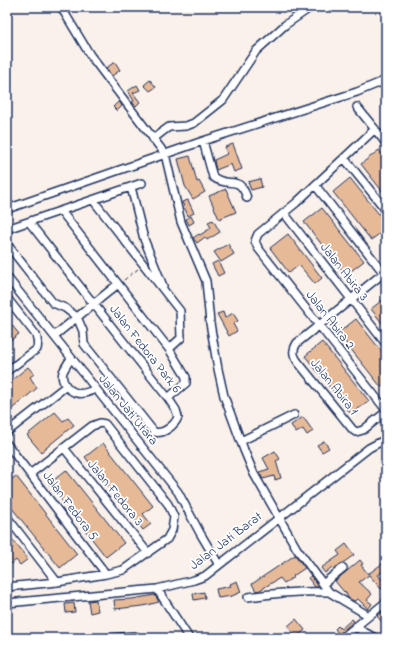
<svg xmlns="http://www.w3.org/2000/svg" width="393" height="645" viewBox="0 0 393 645" font-family="'Indie Flower',sans-serif">
<rect width="100%" height="100%" fill="#faf1ea"/>
<filter id="ink" filterUnits="userSpaceOnUse"><feTurbulence type="fractalNoise" baseFrequency=".025" numOctaves="2"/><feDisplacementMap in="SourceGraphic" scale="8" xChannelSelector="R" yChannelSelector="G"/><feConvolveMatrix kernelMatrix="1 2 1 2 8 2 1 2 1" color-interpolation-filters="sRGB"/></filter>
<g filter="url(#ink)">
<path fill="#e7ba97" stroke="#1b2f5e" d="M115,62l5,8 -8,6 -6,-8z
M150,80l6,7 -6,4 -6,-6z
M137,85l3,5 -7,3 7,9 -4,4 -4,-4 2,-1 -6,-10z
M119,101l3,5 -5,5 -4,-4z
M233,144l9,25 -8,3 -3,-8 -15,6 -2,-10 13,-6 -2,-7z
M379,150l7,9v37l-25,-32z
M190,156l7,26 2,-1 6,11 -12,7 -8,-13 -7,-27z
M350,178l36,45v6l-15,11 -38,-48z
M260,179l2,8 -11,3 -3,-8z
M226,189l10,23 -17,7 -10,-23z
M188,200l6,13 -6,3 -6,-14z
M322,208l42,53 -18,14 -42,-53z
M191,216l3,6 -5,3 -3,-6z
M213,220l7,12 -13,8 -2,-3 -8,6 -4,-5 6,-4 1,1 11,-7 -3,-6z
M288,234l34,44 -7,6 -16,-19 -10,8 -19,-25z
M228,244l6,10 -13,8 -7,-10z
M218,261l6,12 -6,3 -6,-12z
M386,297v31l-15,-19z
M223,312l2,6 8,-5 5,8 -5,3 4,7 -8,5 -12,-22z
M7,319l12,15 -12,9z
M356,319l30,38v26l-5,4 -43,-54z
M322,342l47,59 -18,13 -46,-58z
M28,367l6,7 -4,3 7,11 -30,25v-29z
M55,412l8,9 5,-3 6,7 -33,27 -14,-17z
M303,417l10,14 -6,4 -4,-6 -7,4 -5,-8z
M324,441l5,7 -7,4 -5,-7z
M103,443l50,63 -10,8 8,10 -8,6 -58,-73z
M275,451l5,8 -4,2 5,17 -6,2 -1,-4 -11,3 -4,-7 10,-3 -6,-11z
M66,470l58,73 -18,14 -57,-73z
M16,476l61,78 -17,14 -53,-66v-19z
M7,533l21,26 -8,6 -4,-5 -9,7z
M346,544l8,11 -20,14 -2,-2 -7,6 -4,-5 19,-13 -3,-4z
M295,555l10,13 -12,8 1,1 -10,6 -4,-5 -20,12 -4,1 -4,-7z
M360,560l3,4 -2,1 7,9 18,-13v8l-8,6 8,9 -5,5 -12,-14 -10,7 13,12 -5,6 5,4 -4,5 -10,-10 -4,2 -6,-3 -3,-7 -1,1 -9,-11z
M311,576l8,11h-4l-7,-9z
M237,581l4,11 -9,4 -14,2 -2,-9 15,-3 -1,-2z
M204,592l1,6 -11,2 -1,-6z
M155,595l4,7 -16,4 -28,3 -1,-9 18,-1z
M96,600l2,11 -8,2 -2,-12z
M74,603l1,9 -9,1 -1,-9z
M386,608v19l-9,-11z
M296,619l9,11 -9,7 -8,-11z
M352,619l2,2 -15,13 -4,-5 3,-3 3,3z"/>
<g fill="none" stroke-linecap="round" stroke-linejoin="round">
<g stroke="#1b2f5e" stroke-width="10">
<path id="minor" d="M61,7l29,48 75,99 16,68 25,59 4,42 8,46 6,27 20,54 10,24 43,75 32,43 40,24
M357,107l29,36
M375,129l-79,74 -38,31 -3,7 3,7 128,162
M153,139l9,-7 7,-5 17,-1 8,-3 29,-23 33,-49 29,-26 26,-18
M203,141l10,36c16,12 26,-4 34,21
M344,158l42,52
M315,185l71,91
M131,187l13,52 19,47
M93,200l87,111 1,27 -12,11
M7,209l196,-68 154,-49 29,-12
M61,211l108,138 17,28v6l-18,15
M284,213l102,131
M7,229l135,-46
M7,244l46,59 12,5 12,9 6,14 1,13 70,88c9,3 21,-7 24,-15l-2,-7 -8,-12 -139,-176
M386,271l-89,72c-5,8 -4,12 1,19l55,68 3,2 7,-2 23,-18
M7,277l171,215 22,41 19,32
M7,298l29,37c2,5 2,9 1,14l-30,22
M54,336l64,-52
M71,358c-2,4 -6,9 -8,14 -3,9 5,19 14,21 6,2 13,-2 19,-4
M7,432l59,-46
M241,441l53,-26
M7,444l99,130
M64,448l84,105
M7,517l50,65
M323,584l20,-16
M7,587l50,-5 49,-8 17,-4 44,-31 5,-9 2,-13 -6,-13 -63,-80 -5,-1 -8,3 -62,48
M157,589l32,49
M248,597c27,-4 53,-6 81,-5
M7,603l150,-14 37,-9 11,-4 14,-11 150,-117 17,-9
M355,627l20,11
M111,638l23,-2 5,2
M342,638l44,-36"/>
</g>
<path stroke="#1b2f5e" stroke-width="1" stroke-dasharray="4 3" stroke-linecap="butt" d="M124,280l14,-11"/>
<use href="#minor" stroke="#fff" stroke-width="7"/>
</g>
</g>
<g text-anchor="middle" dominant-baseline="central" stroke-width="3.5" stroke-linejoin="round" paint-order="stroke">
<g font-size="13" fill="#1b2f5e" stroke="#fff">
<text transform="translate(344 272) rotate(52)">Jalan Abira 3</text>
<text transform="translate(330 320) rotate(52)">Jalan Abira 2</text>
<text transform="translate(145 349) rotate(52)">Jalan Fedora Park 6</text>
<text transform="translate(334 387) rotate(51)">Jalan Abira 1</text>
<text transform="translate(128 410) rotate(51)">Jalan Jati Utara</text>
<text transform="translate(115 493) rotate(51)">Jalan Fedora 3</text>
<text transform="translate(70 506) rotate(53)">Jalan Fedora 5</text>
<text transform="translate(226 541) rotate(-37)">Jalan Jati Barat</text>
</g>
</g>
<rect width="393" height="645" fill="none" stroke="#fff" stroke-width="24"/>
<rect x="12" y="12" width="369" height="621" fill="none" stroke="#1b2f5e" stroke-width="1.5" filter="url(#ink)"/>
</svg>
